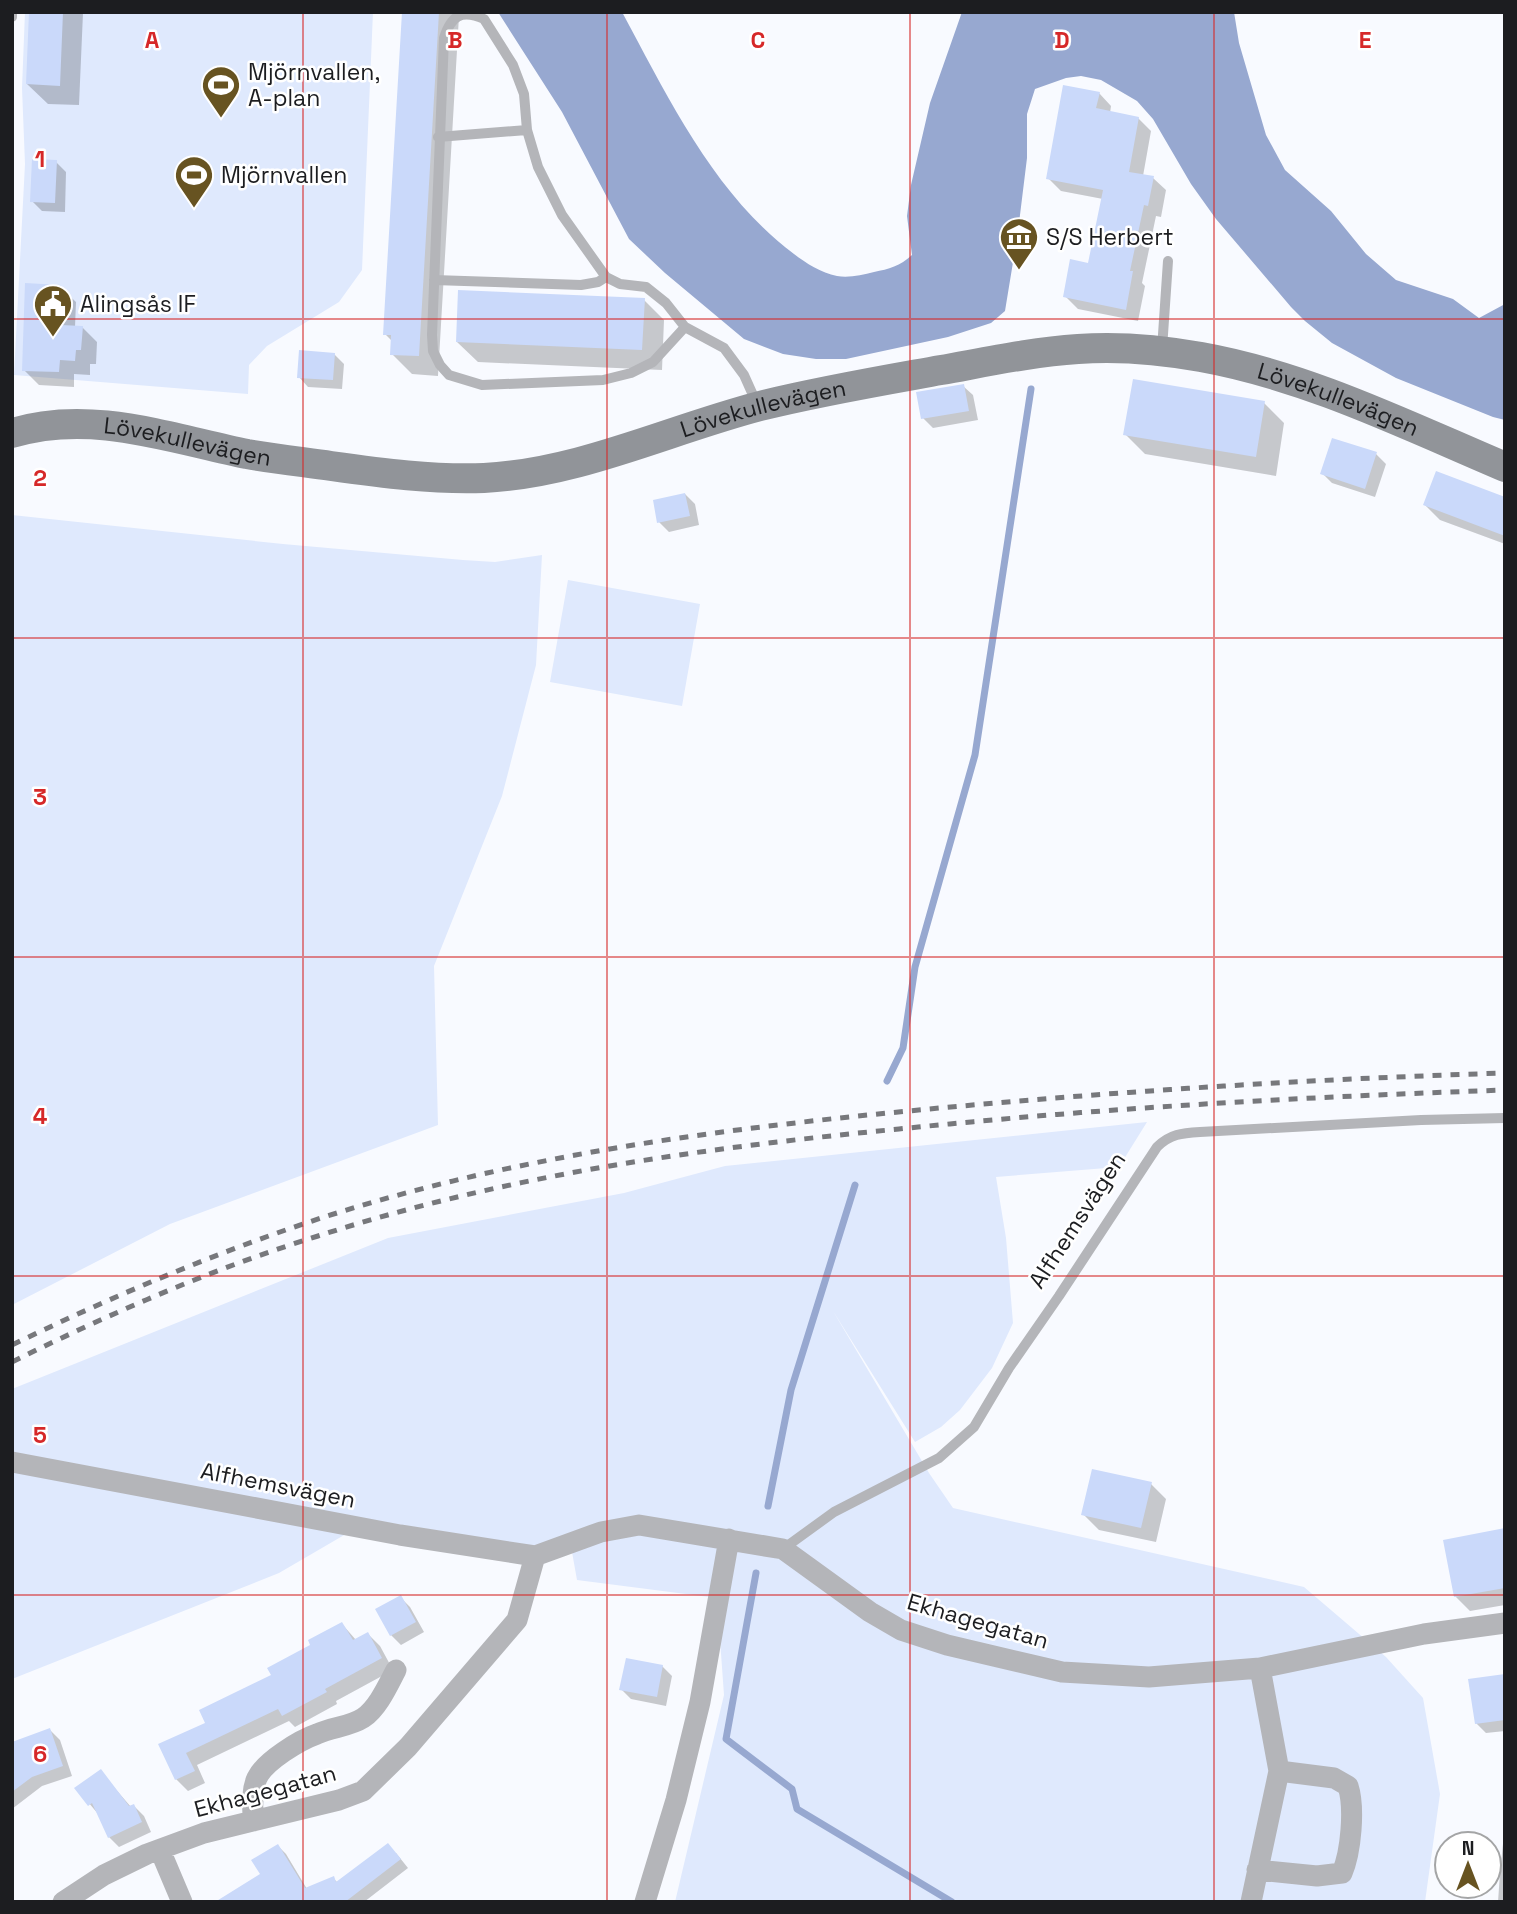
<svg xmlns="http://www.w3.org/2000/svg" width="1517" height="1914" viewBox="0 0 1517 1914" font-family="'Space Grotesk',sans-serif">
<rect width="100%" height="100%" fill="#f8faff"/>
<path fill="#dfe9fd" d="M25,12h348l-11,258 -23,32 -72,44 -18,19 -1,29 -234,-19 11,-211 -3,-76z
M12,515l271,29 180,16 32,2 47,-7 -6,110 -34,131 -68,170 4,159 -268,99 -158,81z
M568,580l132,24 -18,102 -132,-24z
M1147,1122l-28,45 -123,10 10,61 7,85 -21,45 -32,42 -19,17 -26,15 -82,-131 96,162 24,35 351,79 82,70 37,41 17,96 -15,108h-750l49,-207 -7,-97 -140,-18 -5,-28 -202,-32 -91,53 -267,106v-290l376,-151 236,-45 101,-27z"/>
<path fill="#97a8d0" d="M498,12h124c47,87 92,182 172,242 12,9 27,19 43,22 12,2 25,-1 37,-4 15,-3 26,-6 38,-17l-5,-39 4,-31 19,-82 32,-91h272l5,31 27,92 19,35 46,41 35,43 30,26 57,19 26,19 26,-14v116l-12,-3 -97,-39 -64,-35 -27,-22 -14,-14 -75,-88 -25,-35 -38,-65 -16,-18 -36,-21 -20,-4 -15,2 -31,11 -8,25v44l-8,65 4,10 -6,5 -12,73 -14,12 -43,14 -102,22h-30l-33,-5 -39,-15 -79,-66 -36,-34 -67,-127z"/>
<path fill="#0003" d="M30,12h67l-14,1 -4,92 -31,-1 -21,-20z
M403,12h52l4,4 -21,360 -26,-2 -20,-20 1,-12 -8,-8z
M1099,93l12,13 -1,7 28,5 13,13 -8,45 10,2 13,12 -5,27 -5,-1 -14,67 3,3 -7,35 -60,-12 -13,-13 25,-31 13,-66 -42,-8 -13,-13z
M56,162l10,10 -1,40 -23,-1 -10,-10z
M60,287l16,15 -1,25h7l15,15 -1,22h-6v11l-16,-1v13l-35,-2 -15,-15z
M644,300l20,20 -2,50 -184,-8 -21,-20z
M334,354l10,10 -2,25 -34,-2 -9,-10z
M963,386l10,9 5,25 -45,8 -10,-10z
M1264,403l20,20 -8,53 -131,-22 -20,-20z
M1376,454l10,10 -11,33 -43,-14 -10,-10z
M685,494l10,10 4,21 -30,7 -10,-10z
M1505,499v45l-65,-24 -15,-15z
M1151,1484l15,15 -10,43 -57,-12 -16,-16z
M1505,1530v75l-35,6 -15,-15z
M400,1597l10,10 14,25 -23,13 -10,-10z
M342,1624l14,16 12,-6 12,12 13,24 -57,31 1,3 -42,23 -6,-6 -92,44 8,18 -17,8 -12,-12 -16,-34 47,-21z
M662,1666l10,10 -6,30 -35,-7 -10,-10z
M1505,1676v55l-19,2 -10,-10z
M50,1730l10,10 12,36 -30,10 -30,23v-66z
M100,1771l31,36 3,-1 10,10 7,16 -32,15 -10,-10 -10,-22 -22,-26z
M1505,1824v78h-7l2,-29z
M278,1846l8,8 21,35 27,-10 4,4 58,-30 12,15 -44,34h-121l20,-27z"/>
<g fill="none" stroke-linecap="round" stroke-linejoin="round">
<path stroke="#97a8d0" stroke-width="7" d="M887,1081l16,-33 12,-81 60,-212 56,-366
M768,1506l23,-116 64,-205
M756,1573l-30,166 66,50 5,20 155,93"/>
</g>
<path fill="#cad9fa" d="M29,12h34l-3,74 -34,-2z
M402,12h37l-20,344 -29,-1 1,-20h-8z
M1063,85l37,7 -4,16 43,9 -10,55 25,4 -6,30 -4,-1 -14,66h3l-7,39 -63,-13 7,-38 18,4 15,-73 -57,-11z
M32,159l25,1 -2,43 -25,-1z
M25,283l36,2 -1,40 23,1 -2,24h-5l-1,11 -15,-1 -1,12 -37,-1z
M458,290l187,8 -3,52 -186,-8z
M299,350l36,3 -2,27 -36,-2z
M1133,379l132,22 -9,56 -133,-22z
M964,384l5,27 -48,8 -5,-27z
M1332,438l45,14 -12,37 -45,-15z
M1436,471l69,26v39l-82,-31z
M685,493l5,23 -33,7 -4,-23z
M1092,1469l60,13 -11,46 -60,-13z
M1505,1528v60l-51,9 -11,-57z
M401,1595l15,27 -26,14 -15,-27z
M342,1622l11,18 15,-8 14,26 -57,31 2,3 -45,24 -4,-7 -92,44 9,18 -20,9 -17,-36 47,-21 -6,-13 72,-35 -4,-7 43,-23 -2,-5z
M626,1658l37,7 -6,32 -38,-7z
M1505,1674v46l-30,4 -7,-45z
M50,1728l13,38 -31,11 -20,15v-50z
M101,1769l28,37 5,-2 8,18 -34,16 -16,-35 -4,3 -14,-18z
M388,1843l13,16 -56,43h-130l45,-28 -9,-14 27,-16 27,44 29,-12 2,6z"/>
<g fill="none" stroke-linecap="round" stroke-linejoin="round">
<path stroke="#b4b5b9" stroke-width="10" d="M12,17v-5
M438,137l89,-7
M434,280l147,5 17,-3 8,-5
M685,327l-32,35 -22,11 -28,7 -121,5 -33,-10 -9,-10 -7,-14 -1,-16 12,-297c7,-22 17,-29 40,-19l29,46 11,29 3,36 11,37 24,48 44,62 14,7 26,3 20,16 19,24 39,21 20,27 13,29
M1162,349l6,-88
M783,1549l51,-37 105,-54 35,-31 35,-59 50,-72 98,-149c13,-13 25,-14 43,-15l221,-12 84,-2"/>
<path stroke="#b4b5b9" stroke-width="21" d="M12,1462l388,73 135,21
M253,1821c0,-14 -2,-30 4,-43 8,-17 43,-38 60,-44 15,-7 32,-7 46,-16 15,-10 25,-33 33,-48
M160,1850l22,52
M1257,1870l60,6 25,-3c9,-21 13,-65 6,-87l-14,-8 -55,-7
M63,1902l41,-27 43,-21 57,-21 135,-33 24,-9 45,-44 109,-127 18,-64 66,-24 38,-7 144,24 87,63 31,18 46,15 115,27 87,5 111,-9 164,-34 81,-11
M645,1902l31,-102 24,-98 29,-163
M1251,1902l28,-131 -19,-103"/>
<path stroke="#919499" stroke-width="30" id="s1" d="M12,433c79,-24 157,5 235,21 28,5 56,8 84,12 50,7 103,14 153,12 96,-5 184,-48 276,-72 60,-15 120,-25 181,-36 45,-8 91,-18 137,-21 40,-3 84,1 123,8 106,19 205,68 304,110"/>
<path stroke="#77787c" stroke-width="5" stroke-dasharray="9 9" stroke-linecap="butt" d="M12,1345c95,-46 191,-87 291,-121 202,-68 415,-95 626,-115 192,-18 383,-30 576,-36
M12,1362c99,-49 200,-93 306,-126 188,-61 384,-88 581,-107 201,-21 403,-32 606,-39"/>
</g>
<path fill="none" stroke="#d62828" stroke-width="2" stroke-opacity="0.55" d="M303,12v1890M607,12v1890M910,12v1890M1214,12v1890M12,319h1493M12,638h1493M12,957h1493M12,1276h1493M12,1595h1493"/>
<defs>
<g id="stadium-pin" transform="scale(2.0125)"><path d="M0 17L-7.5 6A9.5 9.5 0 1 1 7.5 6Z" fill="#675321" stroke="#fff"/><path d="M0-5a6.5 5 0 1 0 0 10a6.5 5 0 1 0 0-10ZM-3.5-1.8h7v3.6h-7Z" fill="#fff"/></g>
<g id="museum-pin" transform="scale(2.0125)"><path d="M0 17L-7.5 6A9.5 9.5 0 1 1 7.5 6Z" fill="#675321" stroke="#fff"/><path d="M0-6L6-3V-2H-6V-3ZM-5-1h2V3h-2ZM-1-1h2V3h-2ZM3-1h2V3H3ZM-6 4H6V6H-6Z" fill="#fff"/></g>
<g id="civic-pin" transform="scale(2.0125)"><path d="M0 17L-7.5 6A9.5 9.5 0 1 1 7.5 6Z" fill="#675321" stroke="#fff"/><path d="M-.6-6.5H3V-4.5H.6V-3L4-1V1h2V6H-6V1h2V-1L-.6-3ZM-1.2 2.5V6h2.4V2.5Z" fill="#fff"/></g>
</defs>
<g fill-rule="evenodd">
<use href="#stadium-pin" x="221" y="85"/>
<use href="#stadium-pin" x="194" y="175"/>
<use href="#museum-pin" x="1019" y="237"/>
<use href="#civic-pin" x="53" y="304"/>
</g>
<g text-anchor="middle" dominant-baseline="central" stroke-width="5" stroke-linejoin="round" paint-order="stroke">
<g font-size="23" fill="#1c1d20" stroke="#fff" text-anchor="start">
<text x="248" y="72">Mjörnvallen,<tspan x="248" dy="26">A-plan</tspan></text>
<text x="221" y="175">Mjörnvallen</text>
<text x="1046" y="237">S/S Herbert</text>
<text x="80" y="304">Alingsås IF</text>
</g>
<g font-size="23" fill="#1c1d20" stroke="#fff">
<text stroke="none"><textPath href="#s1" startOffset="1354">Lövekullevägen</textPath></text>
<text stroke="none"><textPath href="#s1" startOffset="766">Lövekullevägen</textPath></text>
<text stroke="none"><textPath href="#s1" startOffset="178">Lövekullevägen</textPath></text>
<text transform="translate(1077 1220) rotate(-57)">Alfhemsvägen</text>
<text transform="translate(278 1485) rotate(11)">Alfhemsvägen</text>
<text transform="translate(978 1621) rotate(16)">Ekhagegatan</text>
<text transform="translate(265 1791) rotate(-15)">Ekhagegatan</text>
</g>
</g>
<g font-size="23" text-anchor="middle" font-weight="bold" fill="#d62828" stroke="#fff" stroke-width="5" stroke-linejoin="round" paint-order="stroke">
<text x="152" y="48">A</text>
<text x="455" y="48">B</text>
<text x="758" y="48">C</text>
<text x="1062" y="48">D</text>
<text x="1365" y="48">E</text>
<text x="40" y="167">1</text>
<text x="40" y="486">2</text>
<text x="40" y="805">3</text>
<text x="40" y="1124">4</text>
<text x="40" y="1443">5</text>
<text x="40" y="1762">6</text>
</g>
<rect width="1517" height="1914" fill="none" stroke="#1c1d20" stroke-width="28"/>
<g transform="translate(1468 1865)"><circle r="33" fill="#ffffff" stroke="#a4a5a6" stroke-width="2"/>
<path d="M0-5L12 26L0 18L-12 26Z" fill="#675321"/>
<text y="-10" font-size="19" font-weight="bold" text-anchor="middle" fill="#1c1d20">N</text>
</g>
</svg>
